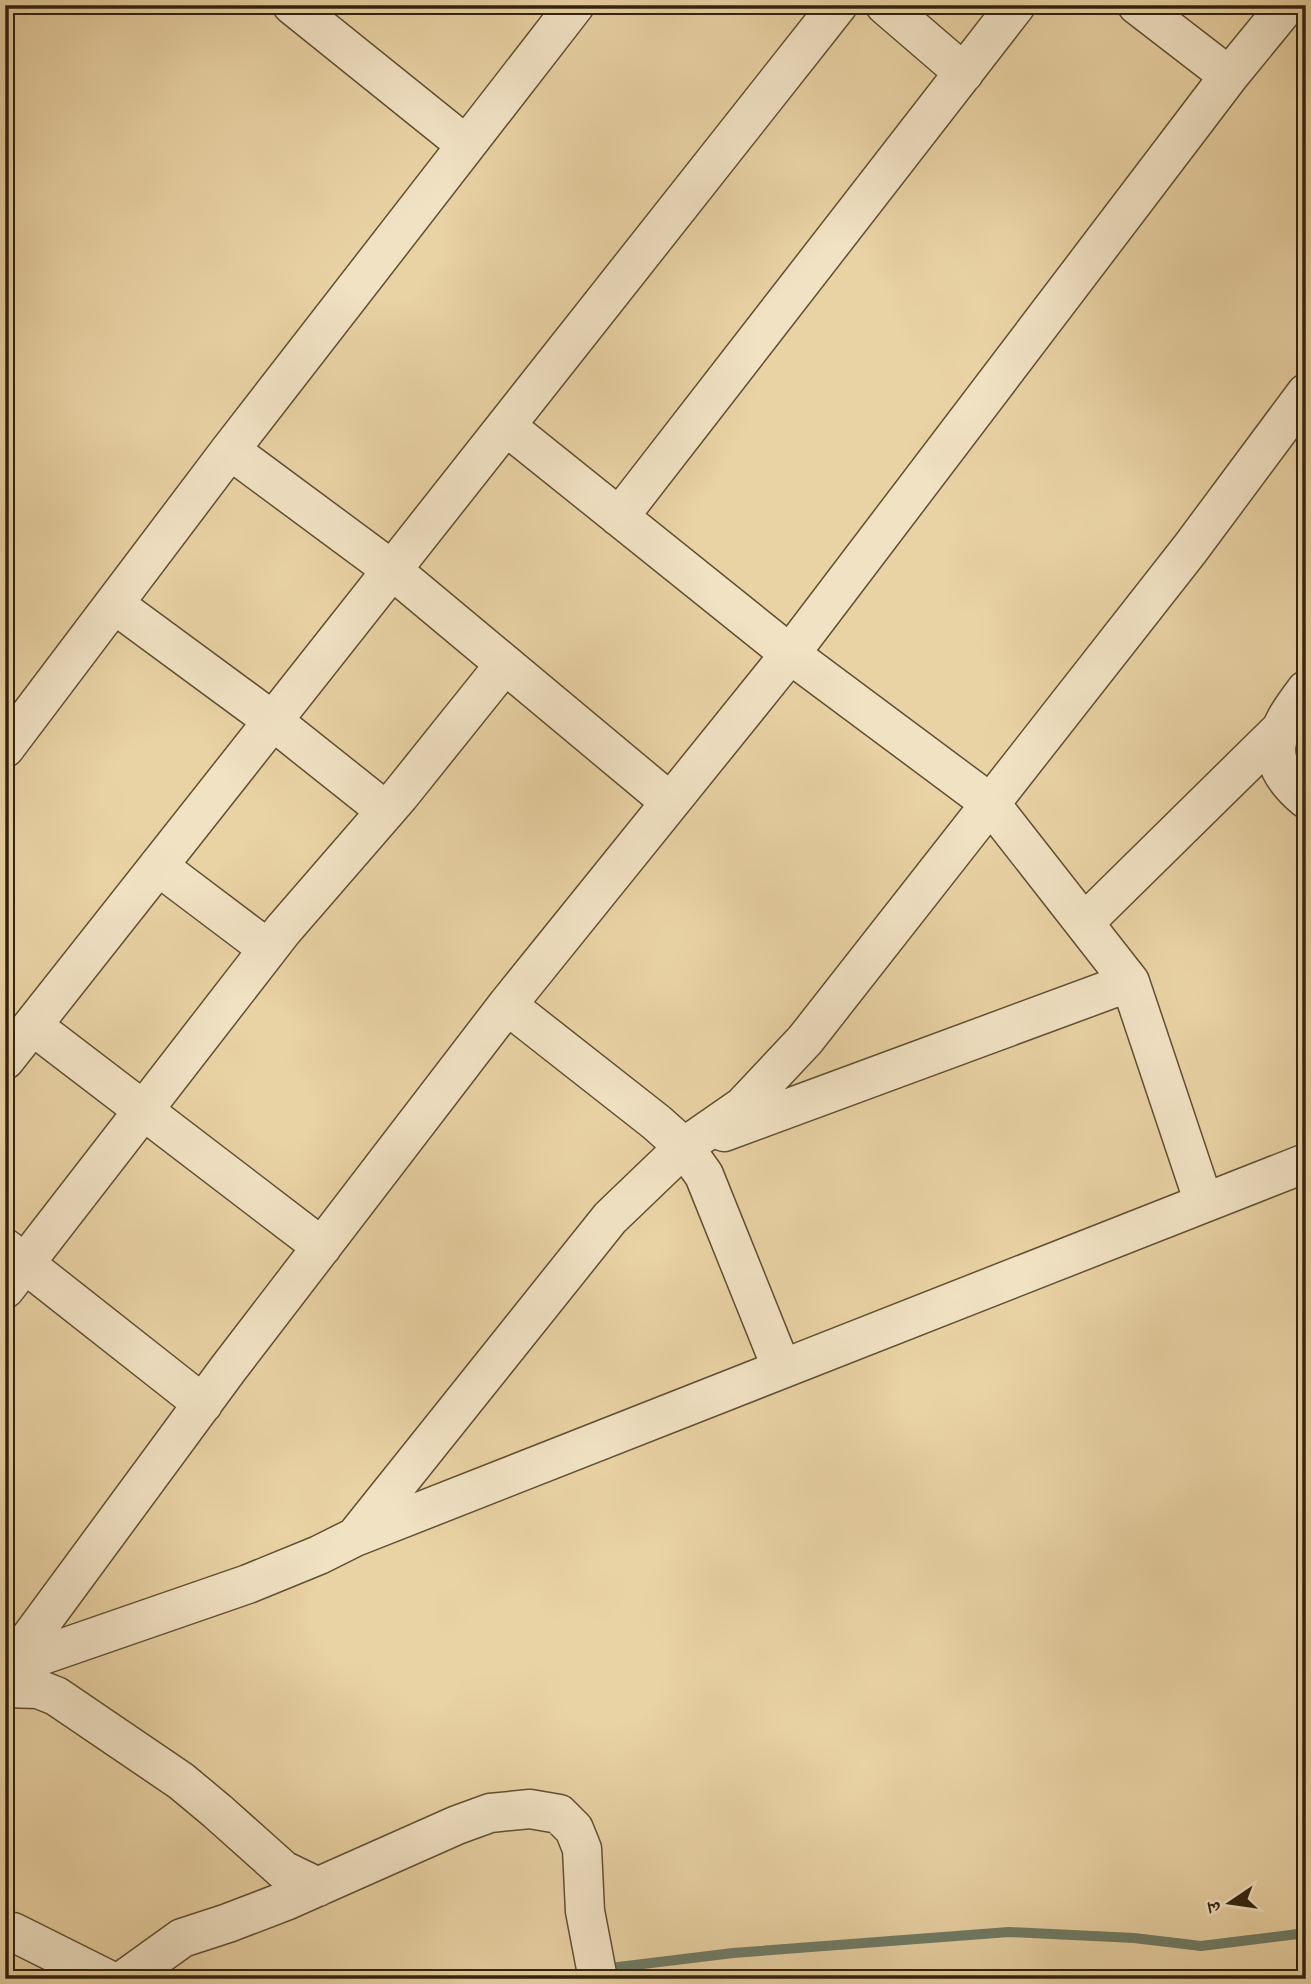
<svg xmlns="http://www.w3.org/2000/svg" width="1311" height="1984" viewBox="0 0 1311 1984" font-family="'Old Standard TT','Noto Serif Devanagari',serif">
<rect width="100%" height="100%" fill="#e9d2a4"/>
<filter id="stains"><feTurbulence type="fractalNoise" baseFrequency=".00286" numOctaves="4"/><feColorMatrix values="0 0 0 0 .2 0 0 0 0 .09 0 0 0 0 .02 0 0 0 .5 -.17"/></filter>
<radialGradient id="worn" r=".72"><stop offset=".6" stop-color="#630" stop-opacity="0"/><stop offset="1" stop-color="#630" stop-opacity=".3"/></radialGradient>
<g fill="none" stroke-linecap="round" stroke-linejoin="round">
<path stroke="#6f7c67" stroke-width="10" d="M602,1969l131,-16 276,-21 125,6 67,8 105,-13
M557,1979l31,-8"/>
<g stroke="#604f32" stroke-width="41">
<path id="minor" d="M292,5l174,140
M885,5l79,68
M1137,5l92,71
M506,426l284,228 200,149 140,179
M230,450l162,120 278,232
M619,517l397,-512
M114,604l159,117 113,90
M1306,690c-32,42 -47,70 0,109
M5,748l225,-298 345,-445
M158,866l110,83
M1084,923l194,-191
M507,1005l149,117 28,25 20,28 78,194
M33,1026l289,221
M5,1060l833,-1055
M724,1132l406,-150 74,221
M5,1248l198,156
M5,1289l278,-359 117,-135 105,-131
M355,1537l255,-319 74,-71 59,-41 62,-66 385,-491 116,-156
M11,1666l237,-82 71,-29 36,-18 951,-374
M5,1672l223,-303 279,-364 283,-351 439,-578 58,-71
M5,1688l33,1 18,7 125,85 36,30 66,59 35,17
M5,1932h8l94,47
M125,1979l57,-41 46,-15 60,-23 169,-75 33,-12 40,-4 29,5 15,15 8,20 3,62 13,68"/>
</g>
<use href="#minor" stroke="#f1e2c4" stroke-width="38"/>
</g>
<rect width="1311" height="1984" fill="none" stroke="#e9d2a4" stroke-width="28"/>
<rect x="7" y="7" width="1297" height="1970" fill="none" stroke="#32230c" stroke-width="3.5"/>
<rect x="14" y="14" width="1283" height="1956" fill="none" stroke="#32230c" stroke-width="2"/>
<g transform="translate(1230 1903) rotate(257)" stroke="#f1e2c4" stroke-width="5" paint-order="stroke">
<path d="M0-5L12 26L0 18L-12 26Z" fill="#32230c"/>
<text y="-10" font-size="19" font-weight="bold" text-anchor="middle" fill="#32230c">उ</text>
</g>
<rect width="100%" height="100%" filter="url(#stains)"/>
<rect width="100%" height="100%" fill="url(#worn)"/>
</svg>
